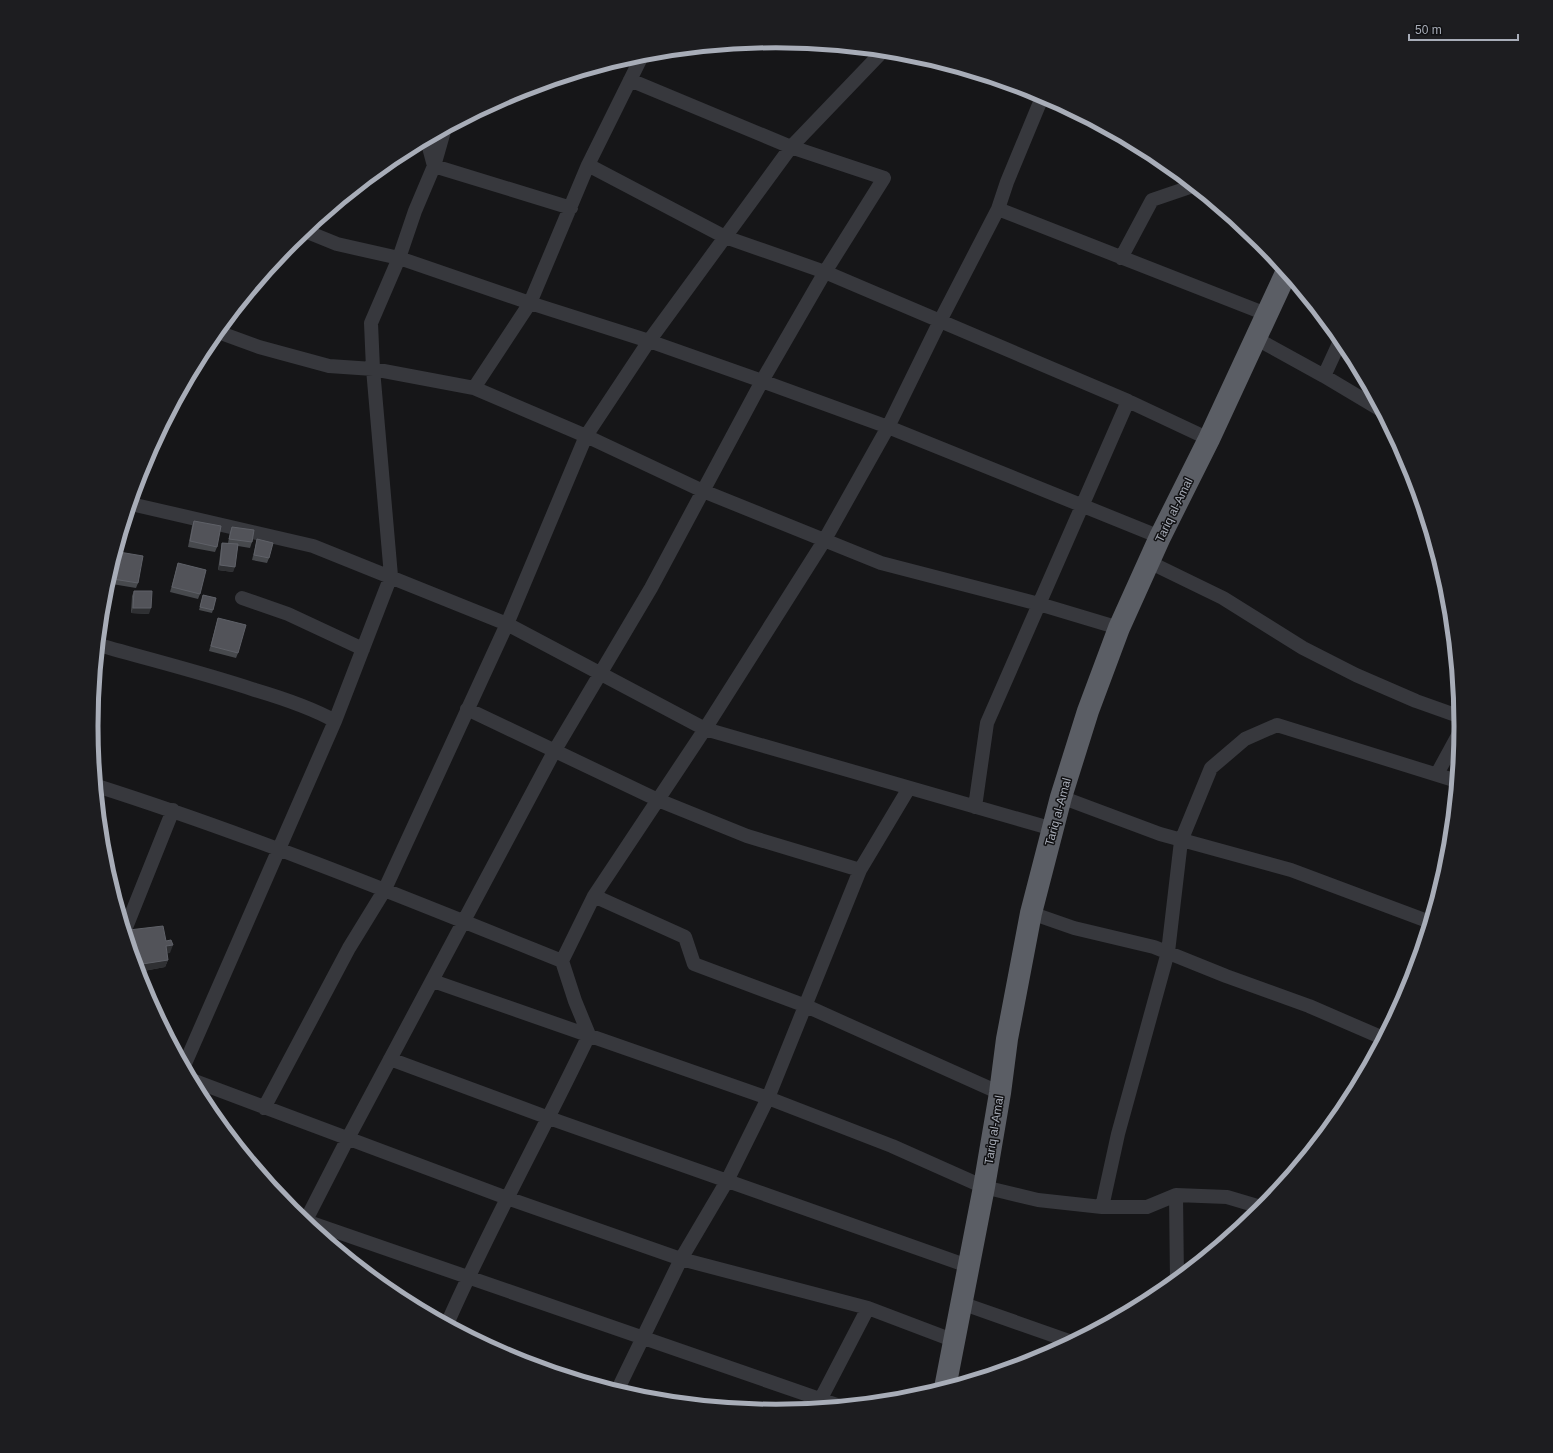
<svg xmlns="http://www.w3.org/2000/svg" width="1553" height="1453" viewBox="0 0 1553 1453" font-family="Helvetica,sans-serif">
<rect width="100%" height="100%" fill="#161618"/>
<g fill="none" stroke-linecap="round" stroke-linejoin="round">
<path stroke="#37383d" stroke-width="14" d="M444,131l-10,35 -19,45 -16,47 -28,65 2,46 101,19 112,48 117,55 178,72 158,41 80,24
M427,140l7,26 137,42
M588,165l137,72 100,35 303,129 81,38
M998,209l9,-27 36,-87
M305,231l32,13 62,14 131,45 119,38 113,40 126,46 272,110
M1121,258l31,-58 41,-14
M1255,338l69,38 57,34
M1324,376l17,-37
M474,388l56,-85 58,-138 55,-111
M131,504l182,42 194,78 198,105 348,100
M1149,562l74,36 80,50 53,27 60,26 45,16
M242,598l46,16 75,35
M99,645c52,15 105,28 156,45 27,8 55,17 80,31
M467,709l191,91 89,36 113,34
M1437,774l25,-46
M97,786c157,50 311,113 465,175l13,40 14,34c-46,97 -99,191 -142,289
M1061,797l99,37 131,36 139,52
M975,807l12,-84 141,-322
M594,896l91,41 9,27 112,42 194,87
M1031,913l43,15 80,19 72,29 83,30 74,32
M125,930l48,-120
M562,961l32,-65 111,-167 119,-188 64,-114 52,-106 58,-112 268,105
M433,981l335,117 124,48 92,41 54,13 64,7h45l29,-12 51,2 37,11
M390,1059l159,59 419,148
M184,1066l151,-345 56,-145 -18,-207 -44,-3 -70,-19 -41,-15
M192,1080l315,118 174,61 187,49 87,33
M264,1108l85,-160 35,-57 123,-267 79,-188 63,-95 142,-194 92,-96
M1176,1195l1,85
M1102,1207l16,-73 50,-182 13,-111 30,-73 34,-29 32,-14 180,56
M303,1220l537,186
M305,1222l42,-82 208,-390 96,-162 111,-207 63,-109 59,-94 -93,-31 -161,-67
M961,1303l111,39
M617,1391l64,-132 46,-78 41,-83 92,-228 49,-82
M816,1408l52,-100"/>
<path stroke="#5b5e65" stroke-width="22" d="M945,1388l39,-201 16,-94 7,-54 24,-126 30,-116 27,-86 31,-83 41,-91 49,-98 77,-166"/>
</g>
<path fill="#47494d" d="M194,521l23,26 -2,5 -27,-5 4,-21z
M232,527l20,15 -2,6 -12,-2 -5,26 -15,-2 3,-22 1,-5h6l2,-11z
M257,539l12,19 -2,5 -15,-3z
M119,552l19,31 -2,5 -24,-4 5,-27z
M178,563l22,31 -2,5 -28,-7z
M134,591l15,23 -18,-1 1,-17z
M203,595l13,3 -4,15 -13,-3z
M218,618l20,35 -2,5 -27,-7z
M129,930l37,11 4,12h-3l1,7 -3,7 -27,5 -11,-36z"/>
<path fill="#2f3033" d="M220,565l15,2 -2,5 -15,-2z
M133,608h18l-2,6 -18,-1z
M173,945l-3,8 -6,1 2,-8z
M168,960l-3,7 -27,5 -2,-7z"/>
<path fill="#525359" stroke="#5f6168" d="M194,521l27,5 -4,21 -27,-6z
M232,527l22,3 -2,12 -23,-3z
M257,539l16,4 -4,15 -15,-3z
M222,543l16,1 -3,23 -15,-2z
M119,552l24,4 -5,27 -25,-4z
M178,563l28,7 -6,24 -28,-7z
M134,591h18l-1,17h-18z
M203,595l13,3 -3,12 -13,-3z
M218,618l28,7 -8,28 -27,-7z
M163,926l3,15 5,-1 2,5 -7,1 2,14 -32,5 -7,-35z"/>
<g text-anchor="middle" dominant-baseline="central" stroke-width="3" stroke-linejoin="round" paint-order="stroke">
<g font-size="12" fill="#a8adb8" stroke="#111113">
<text transform="translate(1174 510) rotate(-64)">Tariq al-Amal</text>
<text transform="translate(1058 812) rotate(-75)">Tariq al-Amal</text>
<text transform="translate(994 1130) rotate(-81)">Tariq al-Amal</text>
</g>
</g>
<path d="M0 0H1553V1453H0ZM98 726a678 678 0 1 1 1356 0a678 678 0 1 1-1356 0Z" fill="#1d1d20" fill-rule="evenodd"/>
<path fill="none" stroke="#a8adb8" stroke-width="5" d="M98 726a678 678 0 1 1 1356 0a678 678 0 1 1-1356 0Z"/>
<path d="M1409 34v6h109v-6" fill="none" stroke="#a8adb8" stroke-width="2"/>
<text x="1415" y="34" font-size="12" fill="#a8adb8" stroke="#111113" stroke-width="3" paint-order="stroke">50 m</text>
</svg>
